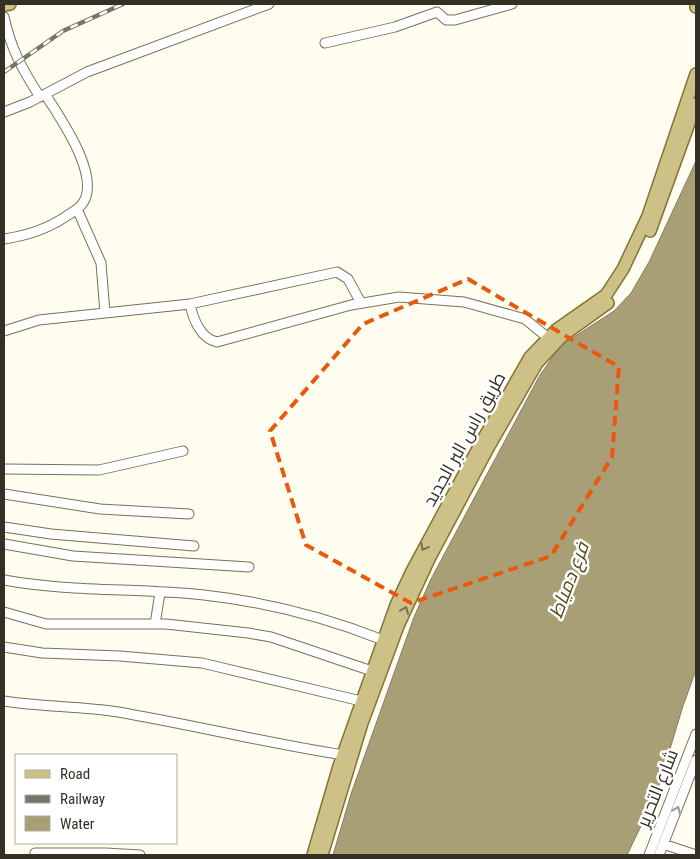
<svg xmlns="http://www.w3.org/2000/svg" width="700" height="859" viewBox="0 0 700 859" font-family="'Roboto Condensed',Cairo,sans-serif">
<rect width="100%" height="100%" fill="#fffcf0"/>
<path fill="#a99f77" stroke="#867e5e" d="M696,161v509l-13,36 -27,89 -29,60h-294l18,-61 63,-177 17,-38 109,-204 20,-29 54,-35 17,-18 18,-31z"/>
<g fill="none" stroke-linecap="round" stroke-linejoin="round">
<g stroke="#797257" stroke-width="11">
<path id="minor" d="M4,17c7,32 18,52 36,80
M325,43l70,-16 42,-15 9,8h9l57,-16
M4,112l26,-10 57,-30 182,-68
M77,209l24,54 4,50
M4,239c21,-3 43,-10 61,-22 6,-4 14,-8 18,-14 18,-28 -23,-85 -38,-109
M190,304l147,-32 11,7 13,24
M4,331l35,-11 151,-16c3,15 11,35 27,38l134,-37 48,-8 65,5 61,17 22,18
M4,469l95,1 84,-19
M4,494l96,15 89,5
M4,527l47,7 143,12
M4,544l69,12 176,11
M4,580c65,12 134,8 200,15 62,7 121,22 179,45
M4,612l42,12h120l82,9 23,4 101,34
M155,624l5,-31
M4,647l38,6 78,3 82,7 159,38
M4,701c37,6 76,5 114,11 75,13 149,31 225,43
M663,844l33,11
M35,853h71l34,2
M649,855l47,-121
M659,855l37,-95"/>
</g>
<g stroke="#827432" stroke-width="14">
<path id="major" d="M696,4v3
M4,5l6,-1
M650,231l46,-127
M313,855l26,-89 57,-161 16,-34 69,-128 49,-86 26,-27 50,-35 17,-26 25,-53 48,-142
M322,855l40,-132 36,-97 31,-67 59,-111 49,-85 25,-27 46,-33"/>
</g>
<use href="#minor" stroke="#fff" stroke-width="9"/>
<use href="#major" stroke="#cec188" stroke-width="11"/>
<g stroke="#777469" stroke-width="4.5">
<path id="rail" d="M4,72l59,-41 60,-27"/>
</g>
<use href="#rail" stroke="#fff" stroke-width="2.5" stroke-dasharray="8" stroke-linecap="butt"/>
</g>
<defs><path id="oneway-chevron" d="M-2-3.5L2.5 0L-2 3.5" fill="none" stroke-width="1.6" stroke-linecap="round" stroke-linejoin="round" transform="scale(1.25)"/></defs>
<g stroke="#797152">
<use href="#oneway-chevron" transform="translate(424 547) rotate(118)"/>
<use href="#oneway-chevron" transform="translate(405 610) rotate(-67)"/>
</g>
<use stroke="#999892" href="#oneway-chevron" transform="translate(677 810) rotate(-68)"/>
<path fill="none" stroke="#e8590c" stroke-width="4" stroke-dasharray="10 6" stroke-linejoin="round" d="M468,279l151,88 -7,90 -61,99 -140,47 -105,-58 -36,-114 93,-107z"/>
<g text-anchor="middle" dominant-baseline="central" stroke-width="5" stroke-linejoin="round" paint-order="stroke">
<g font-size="18" fill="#333025" stroke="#fff">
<text transform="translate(464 439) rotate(-61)">طريق راس البر الجديد</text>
<text transform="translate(657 788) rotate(-68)">شارع التحرير</text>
</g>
<g font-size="19" font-style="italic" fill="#564a19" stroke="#fff">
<text transform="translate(569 580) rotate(-69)">فرع دمياط</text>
</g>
</g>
<rect width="700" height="859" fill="none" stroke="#333025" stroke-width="10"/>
<rect x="15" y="754" width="162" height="90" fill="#ffffff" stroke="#adaca8"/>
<rect x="25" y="770" width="25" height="8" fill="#cec188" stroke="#adaca8"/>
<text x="60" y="779" font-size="15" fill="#333025">Road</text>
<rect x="25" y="795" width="25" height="8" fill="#777469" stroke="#adaca8"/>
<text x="60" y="804" font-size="15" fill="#333025">Railway</text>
<rect x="25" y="816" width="25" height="15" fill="#a99f77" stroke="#adaca8"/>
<text x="60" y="829" font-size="15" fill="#333025">Water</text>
</svg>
